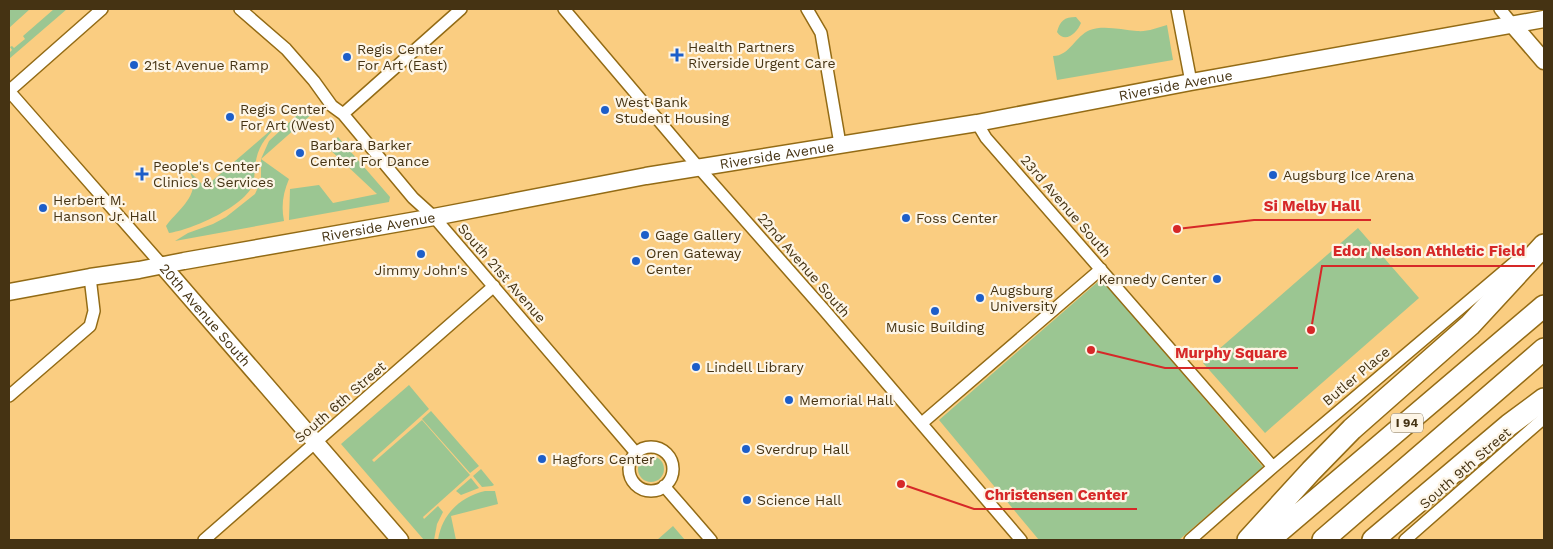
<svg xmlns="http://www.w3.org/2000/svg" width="1553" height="549" viewBox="0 0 1553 549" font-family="'Work Sans',sans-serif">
<rect width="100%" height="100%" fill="#facd81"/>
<path fill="#9bc692" d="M9,9h21l-21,19z
M54,9h13l-58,50v-6l3,-3 -2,-3 2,-1 2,2 11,-9 -2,-3z
M1076,17l5,6c-4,10 -16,21 -24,9 3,-11 7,-15 19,-15z
M1167,25l6,35 -116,20 -4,-24c17,0 22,-20 37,-26 14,-5 32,0 47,1 10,1 20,-3 30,-6z
M307,106l6,7 -52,46 28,20c-6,14 -8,27 -5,42l-109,20 13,-8 25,-9 13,-7 29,-23 6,-13v-22l8,-18z
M271,130l1,1c-11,12 -16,22 -17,38 -1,4 0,10 -2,15 -7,22 -62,46 -84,49l-3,-7c12,-17 37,-32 23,-55l16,16z
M338,137l52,60 -1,5 -100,18 1,-31 29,-4 14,18 44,-9 -50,-47z
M1358,228l61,70 -154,135 -62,-70z
M1101,279l162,188 -84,73h-140l-100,-120z
M409,385l20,24 -57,51 2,2 48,-42 48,55 -47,42 1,2 14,-13 5,6 -6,12 -3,16h-10l-83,-96z
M431,411l48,55 -9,7 -48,-54z
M638 469a13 13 0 1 1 26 0a13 13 0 1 1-26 0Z
M481,469l13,16 -2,1 -10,1 -9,-11z
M471,478l8,10 -18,7 -5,-4z
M485,491h10l3,13 -47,12 5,24h-18c4,-26 22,-43 47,-49z
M673,526l12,14h-28z"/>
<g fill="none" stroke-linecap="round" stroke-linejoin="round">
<g stroke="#936b15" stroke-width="14">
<path id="street" d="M240,9l46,40 28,32 18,25 11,8 70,84 21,19 202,236
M564,9l135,159 126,143 196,229
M807,9l14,24 19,111
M1177,9l14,73
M1500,9l13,16
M9,91l153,174
M9,91l93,-82
M343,114l118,-105
M977,123l9,15 287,329
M9,396l81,-70 4,-15 -4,-34
M922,423l179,-154
M629 469a22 22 0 1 1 44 0a22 22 0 1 1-44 0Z
M664,486l47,54
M204,540l290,-254
M1190,540l83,-73 249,-211
M1405,540l139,-122"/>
</g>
<g stroke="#936b15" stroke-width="19">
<g id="secondary">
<path d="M1513,25l31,36"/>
<path id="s1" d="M162,265l238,275"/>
<path id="s2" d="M9,292l81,-15 49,-7 45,-9 250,-44 212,-41 331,-53 214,-41 353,-63"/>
</g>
</g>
<g stroke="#936b15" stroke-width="24">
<path id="highway" d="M1248,540l63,-69 41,-42 118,-104 74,-80
M1269,540l275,-234
M1323,540l221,-191
M1373,540l136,-115 35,-26"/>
</g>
<use href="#street" stroke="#fff" stroke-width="11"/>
<use href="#secondary" stroke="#fff" stroke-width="16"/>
<use href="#highway" stroke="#fff" stroke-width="21"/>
</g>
<g fill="#1d5ec9" stroke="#fdf5e6" stroke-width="2">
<path d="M674.5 47.5h5v5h5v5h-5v5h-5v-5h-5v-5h5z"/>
<circle cx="347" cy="57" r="5"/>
<circle cx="134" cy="65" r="5"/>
<circle cx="605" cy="110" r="5"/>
<circle cx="230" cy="117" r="5"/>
<circle cx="300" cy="153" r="5"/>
<path d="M139.5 166.5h5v5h5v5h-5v5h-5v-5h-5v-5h5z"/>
<circle cx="1273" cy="175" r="5"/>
<circle cx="43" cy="208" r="5"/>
<circle cx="906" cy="218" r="5"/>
<circle cx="645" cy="235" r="5"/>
<circle cx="421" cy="254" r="5"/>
<circle cx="636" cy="261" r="5"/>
<circle cx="1217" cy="279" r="5"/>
<circle cx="980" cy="298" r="5"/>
<circle cx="935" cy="311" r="5"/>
<circle cx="696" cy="367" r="5"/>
<circle cx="789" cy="400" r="5"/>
<circle cx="746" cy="449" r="5"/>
<circle cx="542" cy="459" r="5"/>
<circle cx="747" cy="500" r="5"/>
</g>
<g text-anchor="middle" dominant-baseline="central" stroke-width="4.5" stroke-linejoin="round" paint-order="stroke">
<rect fill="#fdf5e6" stroke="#7c6d52" stroke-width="1" x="1391" y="413.5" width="32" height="19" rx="4"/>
<g font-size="12" font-weight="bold" fill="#453313">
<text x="1407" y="423">I 94</text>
</g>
<g font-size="14" fill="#453313" stroke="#fdf5e6" text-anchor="start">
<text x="688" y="47">Health Partners<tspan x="688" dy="16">Riverside Urgent Care</tspan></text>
<text x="357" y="49">Regis Center<tspan x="357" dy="16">For Art (East)</tspan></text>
<text x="144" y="65">21st Avenue Ramp</text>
<text x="615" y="102">West Bank<tspan x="615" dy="16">Student Housing</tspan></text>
<text x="240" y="109">Regis Center<tspan x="240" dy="16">For Art (West)</tspan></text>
<text x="310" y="145">Barbara Barker<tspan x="310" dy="16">Center For Dance</tspan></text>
<text x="153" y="166">People's Center<tspan x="153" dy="16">Clinics &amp; Services</tspan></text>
<text x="1283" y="175">Augsburg Ice Arena</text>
<text x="53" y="200">Herbert M.<tspan x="53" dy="16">Hanson Jr. Hall</tspan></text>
<text x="916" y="218">Foss Center</text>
<text x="655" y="235">Gage Gallery</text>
<text x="646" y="253">Oren Gateway<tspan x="646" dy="16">Center</tspan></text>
<text x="421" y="270" text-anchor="middle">Jimmy John's</text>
<text x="1207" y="279" text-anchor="end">Kennedy Center</text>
<text x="990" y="290">Augsburg<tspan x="990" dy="16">University</tspan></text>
<text x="935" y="327" text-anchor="middle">Music Building</text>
<text x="706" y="367">Lindell Library</text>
<text x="799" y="400">Memorial Hall</text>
<text x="756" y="449">Sverdrup Hall</text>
<text x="552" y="459">Hagfors Center</text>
<text x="757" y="500">Science Hall</text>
</g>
<g font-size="14" fill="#453313" stroke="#fdf5e6">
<text stroke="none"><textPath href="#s2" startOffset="1185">Riverside Avenue</textPath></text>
<text stroke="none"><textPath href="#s2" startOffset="780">Riverside Avenue</textPath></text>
<text transform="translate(1066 206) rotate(49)">23rd Avenue South</text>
<text stroke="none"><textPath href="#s2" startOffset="375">Riverside Avenue</textPath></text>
<text transform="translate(804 265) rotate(49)">22nd Avenue South</text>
<text transform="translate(502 273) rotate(49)">South 21st Avenue</text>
<text stroke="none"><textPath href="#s1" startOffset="66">20th Avenue South</textPath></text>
<text transform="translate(1356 376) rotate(-40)">Butler Place</text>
<text transform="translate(340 402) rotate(-41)">South 6th Street</text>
<text transform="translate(1465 468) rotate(-41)">South 9th Street</text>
</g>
</g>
<path fill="none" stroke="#d62828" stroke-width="2" d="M1177 229L1254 220H1371M1311 330L1322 266H1535M1091 350L1165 368H1298M901 484L974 509H1137"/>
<g fill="#d62828" stroke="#fdf5e6" stroke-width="2">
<circle cx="1177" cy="229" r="5"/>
<circle cx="1311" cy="330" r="5"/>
<circle cx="1091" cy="350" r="5"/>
<circle cx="901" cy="484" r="5"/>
</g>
<g font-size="15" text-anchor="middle" font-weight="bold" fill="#d62828" stroke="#fdf5e6" stroke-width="4.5" stroke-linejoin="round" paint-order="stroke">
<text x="1312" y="211">Si Melby Hall</text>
<text x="1429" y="256">Edor Nelson Athletic Field</text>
<text x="1231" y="358">Murphy Square</text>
<text x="1056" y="500">Christensen Center</text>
</g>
<rect width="1553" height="549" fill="none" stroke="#453313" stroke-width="20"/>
</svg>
